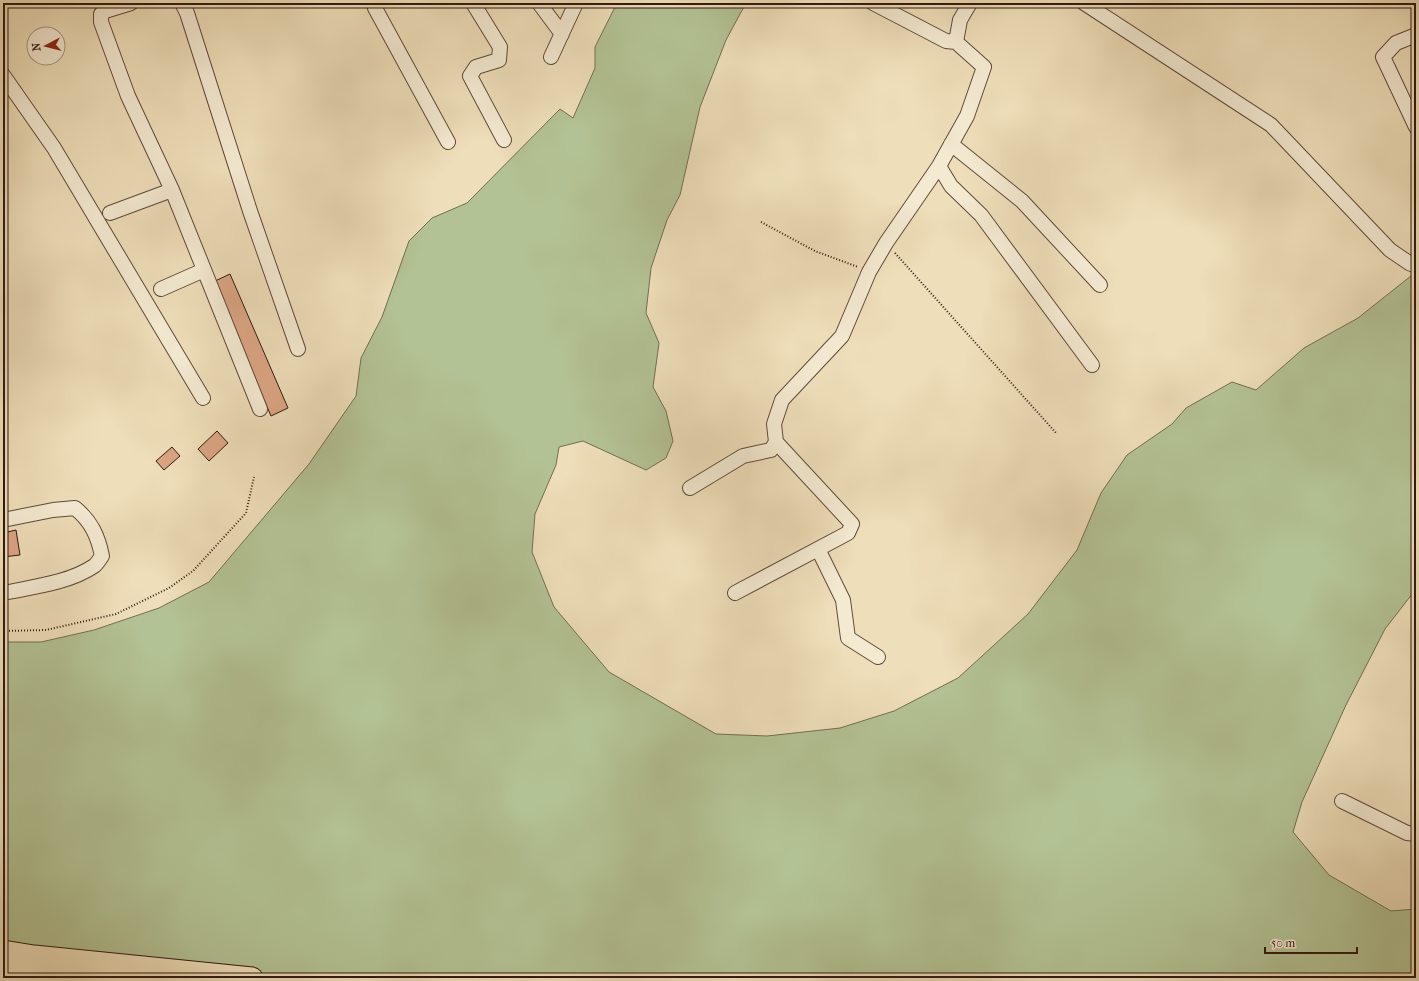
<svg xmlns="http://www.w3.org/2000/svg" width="1419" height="981" viewBox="0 0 1419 981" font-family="'IM FELL French Canon',serif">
<rect width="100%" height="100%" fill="#eedeb9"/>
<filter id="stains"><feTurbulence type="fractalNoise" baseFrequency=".005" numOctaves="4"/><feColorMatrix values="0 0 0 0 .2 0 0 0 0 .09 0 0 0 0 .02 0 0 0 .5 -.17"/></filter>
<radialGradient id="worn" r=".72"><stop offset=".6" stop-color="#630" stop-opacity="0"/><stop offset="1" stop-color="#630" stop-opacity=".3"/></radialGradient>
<path fill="#b3c294" stroke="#726e52" d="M617,3h129l-20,37 -26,67 -20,88 -13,25 -16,48 -5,45 13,30 -6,44 13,24 7,30 -7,17 -20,12 -63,-29 -24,6 -3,18 -21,49 -3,38 22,55 55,65 107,62 51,2 73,-8 54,-17 64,-33 70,-64 49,-64 24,-57 26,-38 45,-31 14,-16 46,-26 24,8 48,-42 54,-30 58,-46v317l-31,40 -39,76 -44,97 -9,30 36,43 62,36 25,-2v69h-1413v-336h38l53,-12 65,-22 50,-26 100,-118 47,-68 5,-38 21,-41 27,-76 23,-23 35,-15 93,-94 13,9 22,-50v-21z"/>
<path fill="#dba584" stroke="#31190f" d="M230,274l58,134 -17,8 -58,-134z
M217,431l11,12 -19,18 -11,-12z
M172,447l8,9 -16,14 -8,-9z
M16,530l4,25 -17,2v-24z"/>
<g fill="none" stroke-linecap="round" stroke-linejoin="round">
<g stroke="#604a3a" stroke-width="16">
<path id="minor" d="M131,3l-26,8 -4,3v8l27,74 44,94 88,219
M182,3l5,10 63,198 48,138
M374,3l1,5 73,134
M473,3l27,44 -1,13 -23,7 -6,9 34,64
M539,3l23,31
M873,3l73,38 10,1
M1084,3l187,122 119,125 19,13 7,3
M1416,35l-20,8 -13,14 33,70
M551,57l25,-54
M3,75l51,73 149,250
M951,144l71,57 78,84
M939,166l12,20 30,29 111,150
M110,213l62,-23
M161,289l43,-19
M690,488l53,-32 28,-6 5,-8 -2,-18 8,-24 60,-64 27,-64 17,-29 53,-77 28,-50 17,-49 -28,-25 4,-22 10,-17
M3,520l50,-10 22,-2c16,13 23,28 27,48 -3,4 -5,8 -8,10 -25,17 -62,21 -91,27
M818,549l25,51 5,38 30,19
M735,593l113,-60 4,-9 -76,-82
M1342,801l65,32 9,1"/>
</g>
<g stroke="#31190f" stroke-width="23">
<path id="highway" d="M3,951l31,5 218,22
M3,967l88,11"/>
</g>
<path stroke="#31190f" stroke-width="2" stroke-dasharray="1 2" stroke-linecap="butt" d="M761,222l54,29 43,16
M895,253l162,181
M3,631l43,-1 70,-16 53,-26 24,-17 53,-58 8,-36"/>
<use href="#minor" stroke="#f4ead2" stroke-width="14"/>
<use href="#highway" stroke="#eedeb9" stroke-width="21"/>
</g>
<rect width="1419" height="981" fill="none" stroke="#eedeb9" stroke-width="16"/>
<rect x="4" y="4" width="1411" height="973" fill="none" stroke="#31190f" stroke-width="2"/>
<rect x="8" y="8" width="1403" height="965" fill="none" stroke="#31190f"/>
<g transform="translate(46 46) rotate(263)"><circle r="19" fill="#f4ead2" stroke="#a69684"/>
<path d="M0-3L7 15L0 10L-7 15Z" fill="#8f2418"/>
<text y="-6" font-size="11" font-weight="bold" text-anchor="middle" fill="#31190f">N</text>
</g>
<path d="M1265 947v6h92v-6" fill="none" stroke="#31190f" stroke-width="2"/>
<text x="1271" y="947" font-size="12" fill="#31190f" stroke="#f4ead2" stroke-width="3" paint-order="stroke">50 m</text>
<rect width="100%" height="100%" filter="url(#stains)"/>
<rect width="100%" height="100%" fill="url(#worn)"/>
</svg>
